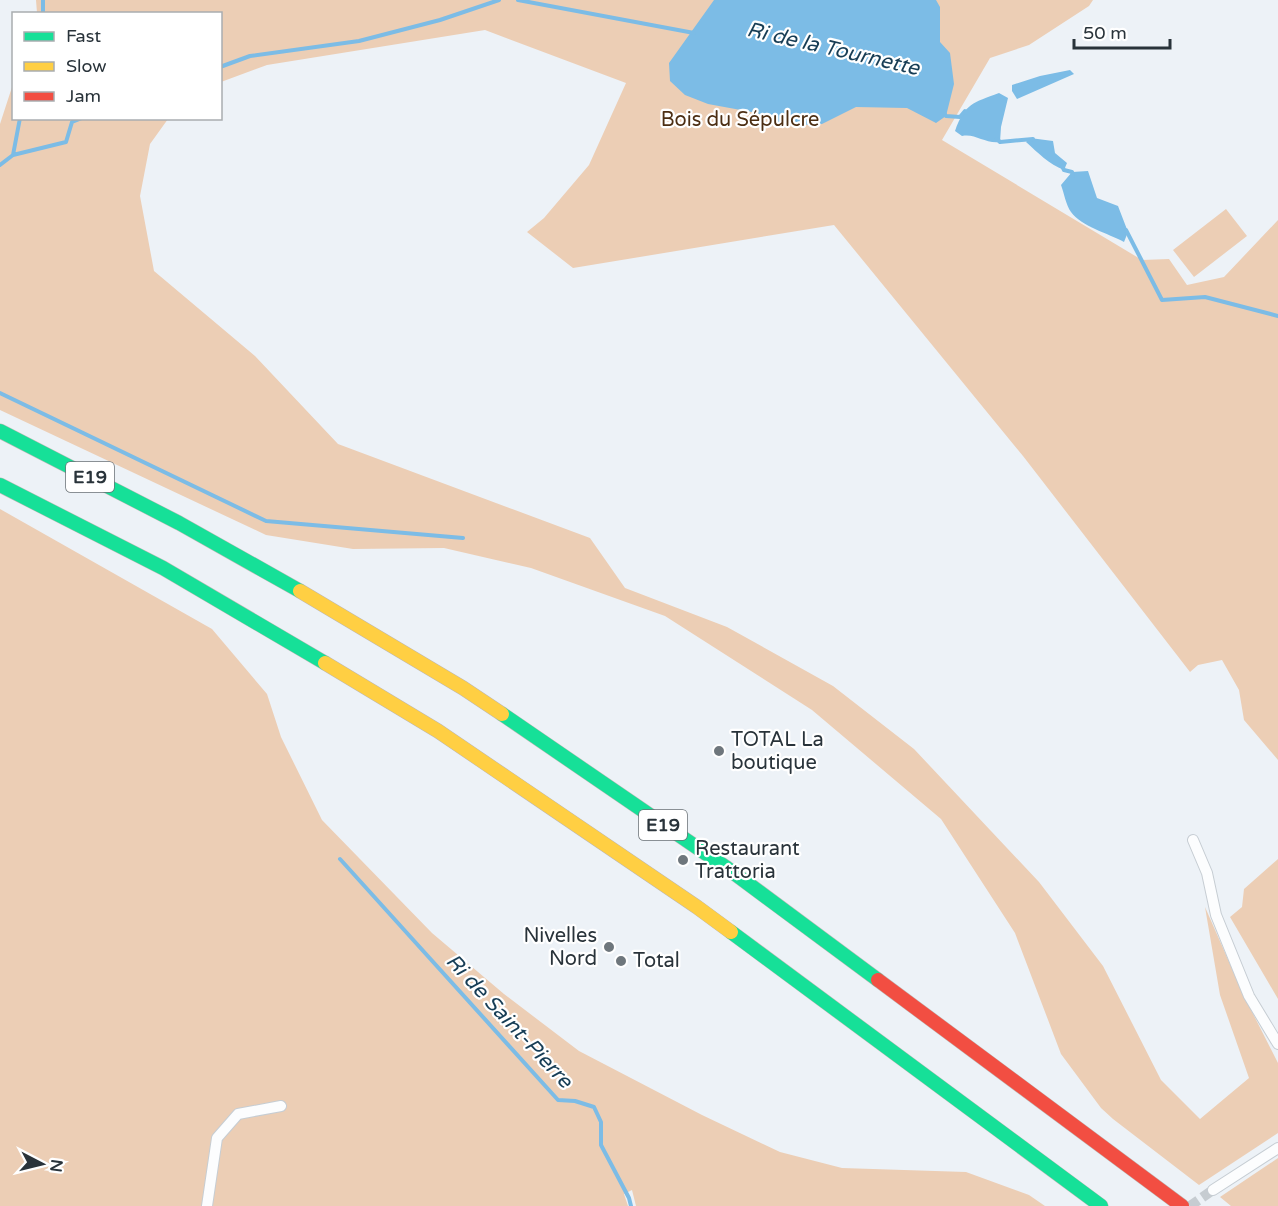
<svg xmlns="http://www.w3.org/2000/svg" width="1278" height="1206" viewBox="0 0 1278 1206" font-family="'Varela Round',sans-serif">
<rect width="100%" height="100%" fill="#edf2f7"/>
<path fill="#ecceb5" d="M36,0h1057l-4,6 -60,39 -39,13 -48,82 200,120 27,-1 18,26 37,-8 54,-57v540l-34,-40 -5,-30 -17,-30 -24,5 -8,7 -167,-216 -189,-231 -261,43 -46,-36 17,-14 45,-53 37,-82 -141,-53 -218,35 -46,17 -1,-68 -183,-1z
M13,84l1,34 154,1 -18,25 -10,52 14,75 101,85 83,88 252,94 35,50 102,39 106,59 81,63 125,133 64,84 58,114 39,39 49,-41 -29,-83 -15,-88 39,89 34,67v70l-79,52 -86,-66 -12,-11 -40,-54 -46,-121 -74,-114 -129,-109 -147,-94 -134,-48 -87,-20 -91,1 -87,-14 -266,-125v-286z
M1226,209l21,27 -53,41 -21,-27z
M0,509l212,120 55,65 14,43 41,83 110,113 72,61 75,57 123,64 78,37 62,16 124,4 63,23 16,11h-409l-4,-16 -8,4 4,12h-628z
M1278,859v140l-48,-82 12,-10 2,-18z
M1278,1158v48h-47l-11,-9z"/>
<path fill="#7cbce6" d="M714,0h222l4,7v35l10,11 4,31 -8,32 -10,7 -29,-15 -51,-1 -34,17 -36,2 -29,-13 -49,-9 -23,-9 -15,-14 -1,-18z
M1070,70l4,4 -57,25 -5,-8v-6l28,-9z
M999,93l9,5 -7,29 -1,15c-15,2 -25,-9 -38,-6l-7,-5c10,-28 18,-28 44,-38z
M1030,138l23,3 2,12 12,10 -3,7c-15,-6 -26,-17 -38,-28z
M1088,171l9,27 21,8 10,26 -4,10c-16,-9 -42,-15 -53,-30 -5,-7 -7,-19 -10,-27l11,-13z"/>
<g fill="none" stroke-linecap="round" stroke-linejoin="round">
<path stroke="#7cbce6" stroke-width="4" d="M518,0l176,33
M43,14v-14
M220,67l30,-11 109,-15 81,-21 59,-20
M943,111l3,5 14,1 5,-6 1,2
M997,139l3,3 33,-3
M13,155l53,-13 6,-20 10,-4
M0,165l13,-10 7,-37
M1062,166l2,4 8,2 1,4
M1126,230l36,70 43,-3 73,19
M0,393l266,128 197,17
M340,859l218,241 17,1 19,6 7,15v23l28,53 2,8"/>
<path stroke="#c6ccd1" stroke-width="10" stroke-dasharray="10 5" stroke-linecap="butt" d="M1190,1206l23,-16"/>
<g stroke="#c6cdd3" stroke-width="12">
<path id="street" d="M1193,840l14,33 9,42 33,81 29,48
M1213,1190l65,-42
M207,1206l10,-68 21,-24 43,-8"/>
</g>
<g stroke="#bdb8b4" stroke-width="15">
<path id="fast" d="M0,431l179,92 121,68
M0,485l163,83 162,95
M502,714l225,154 151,112
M731,932l370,274"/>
</g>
<g stroke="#bdb8b4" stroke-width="15">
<path id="slow" d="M300,591l163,97 39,26
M325,663l113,68 259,176 34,25"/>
</g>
<g stroke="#bdb8b4" stroke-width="15">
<path id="jam" d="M878,980l304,226"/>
</g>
<use href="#street" stroke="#fcfdfe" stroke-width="10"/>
<use href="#fast" stroke="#16e098" stroke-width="14"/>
<use href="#slow" stroke="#ffcf43" stroke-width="14"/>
<use href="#jam" stroke="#f24e42" stroke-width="14"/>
</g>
<g fill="#6e767c" stroke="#fff" stroke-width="2">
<circle cx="719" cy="751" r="6"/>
<circle cx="683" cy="860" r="6"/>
<circle cx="609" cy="947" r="6"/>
<circle cx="621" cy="961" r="6"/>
</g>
<g text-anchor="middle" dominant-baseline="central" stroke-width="4.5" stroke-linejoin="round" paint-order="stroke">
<g fill="#fff" stroke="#697075" stroke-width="1.5">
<rect x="66" y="462" width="48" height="30" rx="4.5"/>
<rect x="639" y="810" width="48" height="30" rx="4.5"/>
</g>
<g font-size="18" font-weight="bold" fill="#29333a">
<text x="90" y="477">E19</text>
<text x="663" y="825">E19</text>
</g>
<g font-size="20" fill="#4c2e13" stroke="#fff">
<text x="740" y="120">Bois du Sépulcre</text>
</g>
<g font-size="20" fill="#29333a" stroke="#fff" text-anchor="start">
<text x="731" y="740">TOTAL La<tspan x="731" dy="23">boutique</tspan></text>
<text x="695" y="849">Restaurant<tspan x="695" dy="23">Trattoria</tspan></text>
<text x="597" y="936" text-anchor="end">Nivelles<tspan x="597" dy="23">Nord</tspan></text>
<text x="633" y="961">Total</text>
</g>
<g font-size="21" font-style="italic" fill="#173d55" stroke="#fff">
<text transform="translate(833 49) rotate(13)">Ri de la Tournette</text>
<text transform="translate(509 1021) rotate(47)">Ri de Saint-Pierre</text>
</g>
</g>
<rect x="12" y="12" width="210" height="108" fill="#ffffff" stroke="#a9adb0" stroke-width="1.5"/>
<rect x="24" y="32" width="30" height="9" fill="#16e098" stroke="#a9adb0" stroke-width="1.5"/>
<text x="66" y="42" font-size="18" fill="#29333a">Fast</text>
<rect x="24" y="62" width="30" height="9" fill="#ffcf43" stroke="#a9adb0" stroke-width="1.5"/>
<text x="66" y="72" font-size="18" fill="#29333a">Slow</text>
<rect x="24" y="92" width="30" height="9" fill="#f24e42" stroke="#a9adb0" stroke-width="1.5"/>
<text x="66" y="102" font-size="18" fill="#29333a">Jam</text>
<g transform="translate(42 1164) rotate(97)" stroke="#ffffff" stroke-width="4.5" paint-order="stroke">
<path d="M0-4.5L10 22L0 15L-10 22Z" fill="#29333a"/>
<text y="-9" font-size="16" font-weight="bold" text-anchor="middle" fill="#29333a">N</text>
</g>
<path d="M1074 39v9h96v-9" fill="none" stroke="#29333a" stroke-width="3"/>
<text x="1083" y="39" font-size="18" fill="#29333a" stroke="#ffffff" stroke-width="4.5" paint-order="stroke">50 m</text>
</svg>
